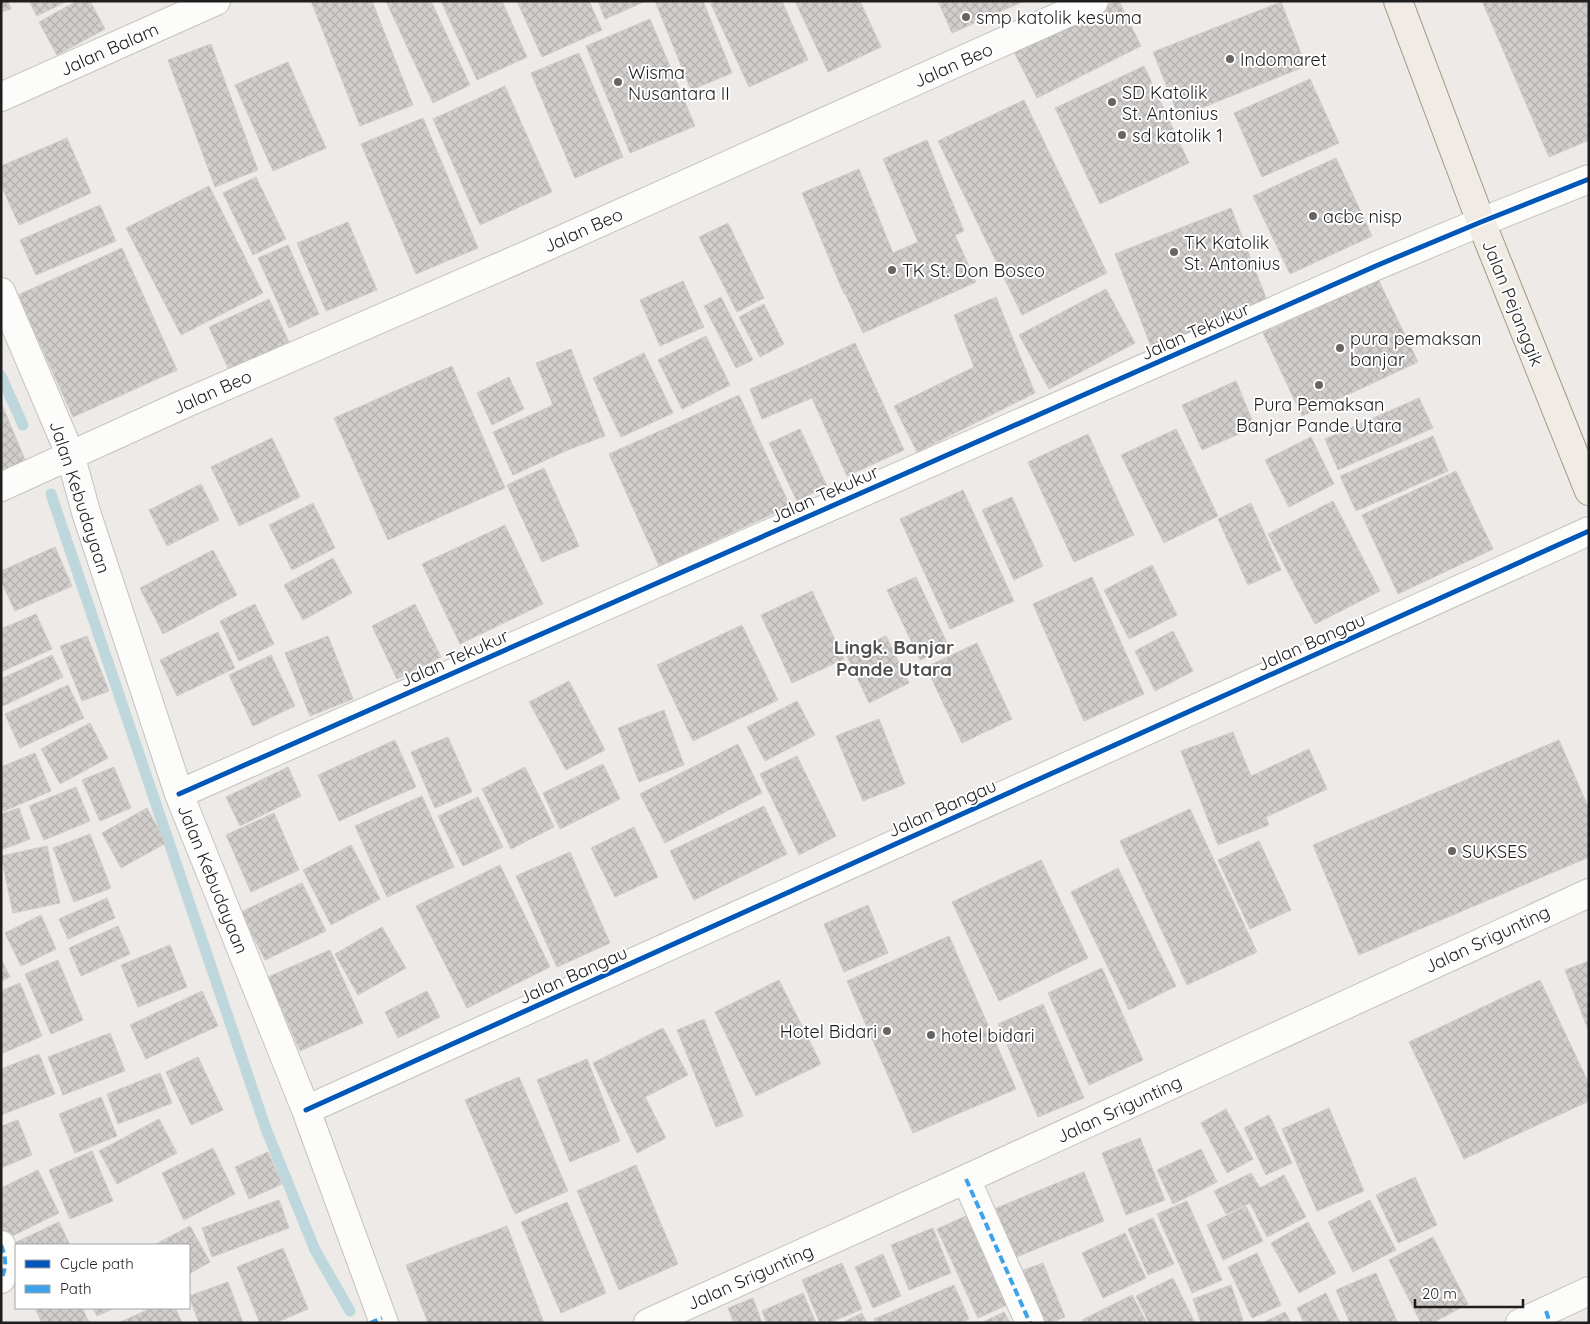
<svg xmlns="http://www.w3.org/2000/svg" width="1590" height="1324" viewBox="0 0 1590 1324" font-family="Quicksand,sans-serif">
<defs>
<pattern id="building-cross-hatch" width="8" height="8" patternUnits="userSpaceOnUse" patternTransform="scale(1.25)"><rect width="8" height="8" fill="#d2cecc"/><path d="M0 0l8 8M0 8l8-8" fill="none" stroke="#b4b0af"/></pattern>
</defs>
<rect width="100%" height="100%" fill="#edeae7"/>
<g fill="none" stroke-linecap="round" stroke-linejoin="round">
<path stroke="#bdd7dd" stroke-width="11" d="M1,376l22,49
M51,494l215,635 49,121 35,61"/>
</g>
<path fill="url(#building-cross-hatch)" stroke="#d0ccc9" d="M1,1h7l3,8 -10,3z
M29,1h36v1l-28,14z
M77,1h13l15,28 -48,26 -18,-33z
M311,1h61l41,104 -53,21z
M386,1h45l39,84 -37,18z
M441,1h61l25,56 -50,23z
M517,1h72l13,29 -60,27z
M598,1h48l-41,18z
M655,1h48l29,72 -41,17z
M717,1h65l26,59 -59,27 -38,-83z
M795,1h65l21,46 -53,25z
M938,1h86l-72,32z
M1116,1h3l22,45 -104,52 -23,-46z
M1482,1h107v139l-40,17z
M1281,2l25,64 -127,51 -26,-65z
M650,19l45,107 -65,27 -44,-107z
M211,44l47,126 -43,17 -47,-127z
M579,53l44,104 -48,21 -44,-105z
M288,62l38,86 -53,23 -38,-86z
M1144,66l45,97 -89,41 -45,-96z
M1310,79l29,64 -77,34 -28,-64z
M505,86l47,106 -72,33 -47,-106z
M1024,100l83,173 -85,42 -84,-174z
M423,118l55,130 -62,26 -55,-130z
M67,138l24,55 -72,32 -18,-40v-19z
M927,140l37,91 -9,4 21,47 -113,51 -18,-40 -1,1 -42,-101 57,-24 34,84 25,-11 -35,-83z
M1336,158l36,78 -82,38 -37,-78z
M256,177l30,62 -33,16 -30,-62z
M209,186l54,107 -82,42 -55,-107z
M100,205l16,36 -80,34 -16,-35z
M1231,208l37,95 -116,46 -37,-95z
M348,222l29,68 -51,21 -29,-68z
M728,223l36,75 -27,14 -38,-75z
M288,245l31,69 -30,14 -31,-70z
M122,248l55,122 -104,47 -55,-122z
M1378,279l40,83 -116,54 -39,-83z
M683,281l21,46 -44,19 -20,-46z
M1106,289l29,54 -86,46 -30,-54z
M721,297l32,63 -17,8 -32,-62z
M996,297l39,96 -118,59 -23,-46 80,-39 -20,-52z
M269,299l20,43 -60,28 -20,-43z
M764,304l20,40 -24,13 -21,-40z
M706,336l24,49 -48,24 -24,-49z
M855,343l49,107 -57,26 -35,-78 -50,21 -12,-30 50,-21z
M571,349l34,87 -35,13 -57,26 -20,-43 60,-27 -17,-42z
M644,353l29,60 -52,24 -28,-59z
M452,366l53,122 -117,52 -54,-122z
M509,377l15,32 -32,16 -15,-32z
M1236,381l19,46 -53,23 -20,-45z
M739,395l51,111 -131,60 -50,-112z
M1419,398l14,30 -95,42 -13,-31z
M2,405l24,57 -25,10v-66z
M800,429l27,57 -30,15 -28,-58z
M1176,429l42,87 -54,27 -43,-88z
M1088,434l46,101 -60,27 -46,-100z
M1433,436l15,35 -92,40 -16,-35z
M1311,437l23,47 -45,23 -24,-47z
M272,438l28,59 -61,29 -28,-59z
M544,468l35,78 -37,16 -35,-77z
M1456,471l37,78 -95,45 -36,-79z
M201,484l18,36 -52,26 -18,-36z
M963,490l51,111 -64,28 -50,-110z
M1012,497l31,69 -29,14 -32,-70z
M1333,501l47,90 -65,33 -47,-90z
M313,503l22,45 -43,22 -23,-45z
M1251,503l30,67 -33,15 -30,-66z
M505,525l38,79 -83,40 -38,-80z
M55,547l17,39 -57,25 -14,-30v-10z
M213,550l24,45 -74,39 -23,-46z
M333,558l19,35 -49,27 -19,-35z
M1152,565l25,50 -48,24 -25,-49z
M916,577l33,70 -29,13 -33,-70z
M1092,577l52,117 -60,27 -51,-117z
M812,591l32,68 -52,24 -31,-68z
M255,604l19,40 -35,17 -19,-40z
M415,604l26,53 -44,22 -25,-53z
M36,614l16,35 -51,23v-43z
M742,625l36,75 -85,41 -36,-76z
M1173,631l20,40 -38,20 -20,-40z
M218,632l17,36 -58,28 -17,-36z
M87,636l22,55 -27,10 -22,-55z
M328,636l25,63 -43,17 -25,-63z
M886,636l23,47 -40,20 -23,-49z
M977,643l35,76 -50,24 -36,-76z
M52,655l11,22 -62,30v-28z
M271,655l24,51 -42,20 -24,-51z
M569,681l36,69 -39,20 -37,-68z
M68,685l16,33 -64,30 -15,-34z
M797,701l18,34 -50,26 -18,-34z
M664,710l20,55 -45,17 -21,-54z
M879,719l26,65 -42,17 -27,-65z
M90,723l18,35 -48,26 -19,-35z
M1233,732l18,44 58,-27 18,40 -61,28 3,8 -51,20 -37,-94z
M448,737l24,55 -37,16 -24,-56z
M395,740l21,47 -77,34 -21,-46z
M1559,740l30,69v48l-230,98 -46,-110z
M738,744l24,49 -97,50 -25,-49z
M35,753l16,38 -47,20 -3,-6v-38z
M797,756l39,80 -37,19 -39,-81z
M603,764l17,35 -60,30 -17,-36z
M114,767l17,41 -31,13 -18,-41z
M288,767l13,29 -61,30 -14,-29z
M525,767l29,60 -43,22 -29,-60z
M76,787l14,34 -46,19 -15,-34z
M422,796l32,71 -67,30 -32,-71z
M478,797l25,50 -40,19 -25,-50z
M764,806l23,48 -93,46 -24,-49z
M19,808l11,31 -29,11v-36z
M147,808l19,35 -45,25 -19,-35z
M1190,809l67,143 -70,33 -67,-144z
M274,813l25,57 -48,22 -25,-57z
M634,827l24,50 -43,20 -24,-49z
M90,834l21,54 -37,14 -21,-54z
M1259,841l32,69 -41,19 -32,-69z
M351,845l29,54 -49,26 -28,-55z
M47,846l13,57 -47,10 -12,-57z
M570,852l40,91 -53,24 -41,-91z
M1041,860l47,98 -89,43 -47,-99z
M500,865l50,102 -83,41 -51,-102z
M1118,868l58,118 -47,24 -58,-118z
M302,883l24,48 -61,29 -24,-48z
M107,898l8,20 -47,21 -9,-20z
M868,905l20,48 -44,19 -20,-48z
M41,915l15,34 -35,17 -16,-33z
M118,926l12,28 -49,22 -12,-28z
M382,927l24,41 -48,27 -23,-41z
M949,936l67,153 -103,44 -66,-152z
M170,945l17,42 -49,20 -17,-42z
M330,950l33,73 -63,28 -32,-74z
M1,959l9,18 -9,4z
M58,960l25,60 -32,14 -26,-60z
M1589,961v71l-24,-62z
M1102,968l41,92 -54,25 -41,-92z
M779,980l42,84 -65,32 -41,-84z
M1540,980l49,104v17l-125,58 -55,-117z
M20,983l22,53 -41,18v-63z
M202,991l16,35 -72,33 -16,-34z
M427,991l13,26 -42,21 -13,-26z
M1043,1004l41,94 -46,19 -40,-93z
M704,1019l39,97 -27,11 -39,-97z
M663,1028l25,47 -43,22 21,41 -29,15 -44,-90z
M110,1033l15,38 -62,24 -15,-38z
M39,1054l16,40 -54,21v-46z
M198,1057l25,53 -32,15 -25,-53z
M587,1059l33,82 -50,21 -33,-82z
M160,1073l12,30 -54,21 -11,-30z
M519,1077l49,114 -53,23 -50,-114z
M101,1097l16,39 -42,17 -16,-39z
M1329,1108l35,83 -47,20 -35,-82z
M1226,1109l27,50 -26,14 -26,-50z
M1269,1115l23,48 -26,12 -22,-47z
M159,1119l18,34 -60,31 -18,-33z
M18,1120l14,35 -31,13v-42z
M1140,1138l25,62 -39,15 -24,-62z
M213,1148l22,46 -51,26 -22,-47z
M1201,1149l16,33 -44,22 -16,-34z
M92,1151l21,50 -43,18 -21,-49z
M268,1152l14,32 -33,15 -14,-32z
M636,1165l42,99 -59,26 -42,-99z
M38,1170l21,43 -51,25 -7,-13v-37z
M1084,1172l20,49 -90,37 -20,-49z
M1251,1173l9,15 24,-13 22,42 -39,20 -17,-34 -24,11 -12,-23z
M1415,1177l22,48 -39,18 -22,-48z
M279,1200l10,28 -77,29 -10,-29z
M1370,1200l26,50 -43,22 -25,-50z
M1187,1201l35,79 -30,13 -35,-79z
M567,1202l39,91 -45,20 -40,-91z
M1246,1206l17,35 -40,19 -16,-35z
M977,1211l41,89 -40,18 -41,-89z
M1153,1218l21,46 -26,11 -20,-46z
M59,1222l11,23h-54v19l-8,-18z
M1308,1222l28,51 -37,20 -28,-50z
M190,1226l20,36 -21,12v-29h-35z
M507,1226l37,97h-116l-22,-58z
M933,1228l18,45 -42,17 -18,-45z
M1125,1233l21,45 -43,20 -21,-45z
M1433,1237l35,67 -36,19h-11l-32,-63z
M283,1248l25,61 -33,14h-15l-23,-56z
M1257,1253l24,52 -29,13 -24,-51z
M883,1254l18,42 -28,12 -18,-41z
M842,1263l20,46 -33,14h-9l-18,-43z
M1043,1263l22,54 -15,6h-15l-20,-50z
M1376,1273l21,48 -4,2h-43l-14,-33z
M1173,1278l22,45h-46l-13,-27z
M228,1282l15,41h-44l-10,-27z
M954,1285l15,34 -8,4h-85l-2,-4z
M1231,1285l12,35 -8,3h-34l-8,-24z
M803,1293l13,30h-49l-5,-12z
M1326,1293l14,30h-36l-7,-15z
M1132,1295l15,28h-63l-2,-3z
M753,1298l9,25h-28l-6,-15z
M35,1308h47l7,14 -47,1z
M93,1308h21l-17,8z
M152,1308h23l7,15h-64z
M1004,1312l6,11h-29z
M1285,1312l6,11h-29z
M862,1313l5,10h-25z"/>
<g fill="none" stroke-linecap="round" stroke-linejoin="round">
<g stroke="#c4c2c1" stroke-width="30">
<path id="minor" d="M1,97l215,-96
M1,292l69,162 16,58 93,282 127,316 78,213
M1,487l185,-84 348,-151 560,-251
M179,794l1199,-529 103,-43 108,-43
M306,1110l1283,-579
M966,1179l64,144
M1,1245c5,12 6,22 0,34
M648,1323l318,-144 623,-286
M1520,1323l69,-32"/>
</g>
<g stroke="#a19786" stroke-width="30">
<path id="major" d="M1398,1l83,221 108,269"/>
</g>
<use href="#minor" stroke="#fcfcfb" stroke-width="28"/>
<use href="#major" stroke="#f0ebe5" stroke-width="28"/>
<path stroke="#3da2ea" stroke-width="4" stroke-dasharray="8 4" stroke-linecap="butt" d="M966,1179l64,144
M1,1245c5,12 6,22 0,34
M1546,1311l4,12
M370,1323l12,-5"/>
<g stroke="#fff" stroke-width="8">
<path id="cycleway" d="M179,794l1199,-529 103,-43 108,-43
M306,1110l1283,-579"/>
</g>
<use href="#cycleway" stroke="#0057b8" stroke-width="5"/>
</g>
<g fill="#666564" stroke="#fff" stroke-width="2">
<circle cx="966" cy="17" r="5"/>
<circle cx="1230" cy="59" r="5"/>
<circle cx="618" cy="82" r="5"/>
<circle cx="1112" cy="102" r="5"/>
<circle cx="1122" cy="135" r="5"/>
<circle cx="1313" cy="216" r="5"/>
<circle cx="1174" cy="252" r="5"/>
<circle cx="892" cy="270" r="5"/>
<circle cx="1340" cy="348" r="5"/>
<circle cx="1319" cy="385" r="5"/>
<circle cx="1452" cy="851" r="5"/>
<circle cx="887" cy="1031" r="5"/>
<circle cx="931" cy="1035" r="5"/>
</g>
<g text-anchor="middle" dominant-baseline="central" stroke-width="4" stroke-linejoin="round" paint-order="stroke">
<g font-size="18" fill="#1e1e1e" stroke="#fff" text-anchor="start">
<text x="976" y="17">smp katolik kesuma</text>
<text x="1240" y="59">Indomaret</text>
<text x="628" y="72">Wisma<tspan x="628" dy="21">Nusantara II</tspan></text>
<text x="1122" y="92">SD Katolik<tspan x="1122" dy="21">St. Antonius</tspan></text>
<text x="1132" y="135">sd katolik 1</text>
<text x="1323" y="216">acbc nisp</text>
<text x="1184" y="242">TK Katolik<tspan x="1184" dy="21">St. Antonius</tspan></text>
<text x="902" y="270">TK St. Don Bosco</text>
<text x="1350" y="338">pura pemaksan<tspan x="1350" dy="21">banjar</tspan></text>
<text x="1319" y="404" text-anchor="middle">Pura Pemaksan<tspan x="1319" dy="21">Banjar Pande Utara</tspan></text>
<text x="1462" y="851">SUKSES</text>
<text x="877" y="1031" text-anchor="end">Hotel Bidari</text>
<text x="941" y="1035">hotel bidari</text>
</g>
<g font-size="18" fill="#1e1e1e" stroke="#fff">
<text transform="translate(109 49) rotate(-24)">Jalan Balam</text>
<text transform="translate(953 65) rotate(-24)">Jalan Beo</text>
<text transform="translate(583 230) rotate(-24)">Jalan Beo</text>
<text transform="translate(1513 303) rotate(68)">Jalan Pejanggik</text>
<text transform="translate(1195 331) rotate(-24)">Jalan Tekukur</text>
<text transform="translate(212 392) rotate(-24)">Jalan Beo</text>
<text transform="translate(824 494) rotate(-24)">Jalan Tekukur</text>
<text transform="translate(80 497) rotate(72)">Jalan Kebudayaan</text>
<text transform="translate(1311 642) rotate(-24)">Jalan Bangau</text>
<text transform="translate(454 658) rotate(-24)">Jalan Tekukur</text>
<text transform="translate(942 808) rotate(-24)">Jalan Bangau</text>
<text transform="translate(213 879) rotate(68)">Jalan Kebudayaan</text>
<text transform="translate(1487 939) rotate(-25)">Jalan Srigunting</text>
<text transform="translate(573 975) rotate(-24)">Jalan Bangau</text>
<text transform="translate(1119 1109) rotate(-25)">Jalan Srigunting</text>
<text transform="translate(750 1277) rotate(-24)">Jalan Srigunting</text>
</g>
<g font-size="19" font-weight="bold" fill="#515151" stroke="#fff">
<text x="894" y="647">Lingk. Banjar<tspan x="894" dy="22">Pande Utara</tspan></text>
</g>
</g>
<rect width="1590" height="1324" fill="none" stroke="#1e1e1e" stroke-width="5"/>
<rect x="15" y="1244" width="175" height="65" fill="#ffffff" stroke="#a5a5a5"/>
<rect x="25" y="1260" width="25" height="8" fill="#0057b8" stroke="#a5a5a5"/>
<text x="60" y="1269" font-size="15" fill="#1e1e1e">Cycle path</text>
<rect x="25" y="1285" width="25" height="8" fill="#3da2ea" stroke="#a5a5a5"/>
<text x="60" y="1294" font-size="15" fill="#1e1e1e">Path</text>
<path d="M1415 1299v8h108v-8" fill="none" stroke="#1e1e1e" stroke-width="2.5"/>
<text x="1422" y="1299" font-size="15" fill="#1e1e1e" stroke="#ffffff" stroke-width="4" paint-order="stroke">20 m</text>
</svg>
